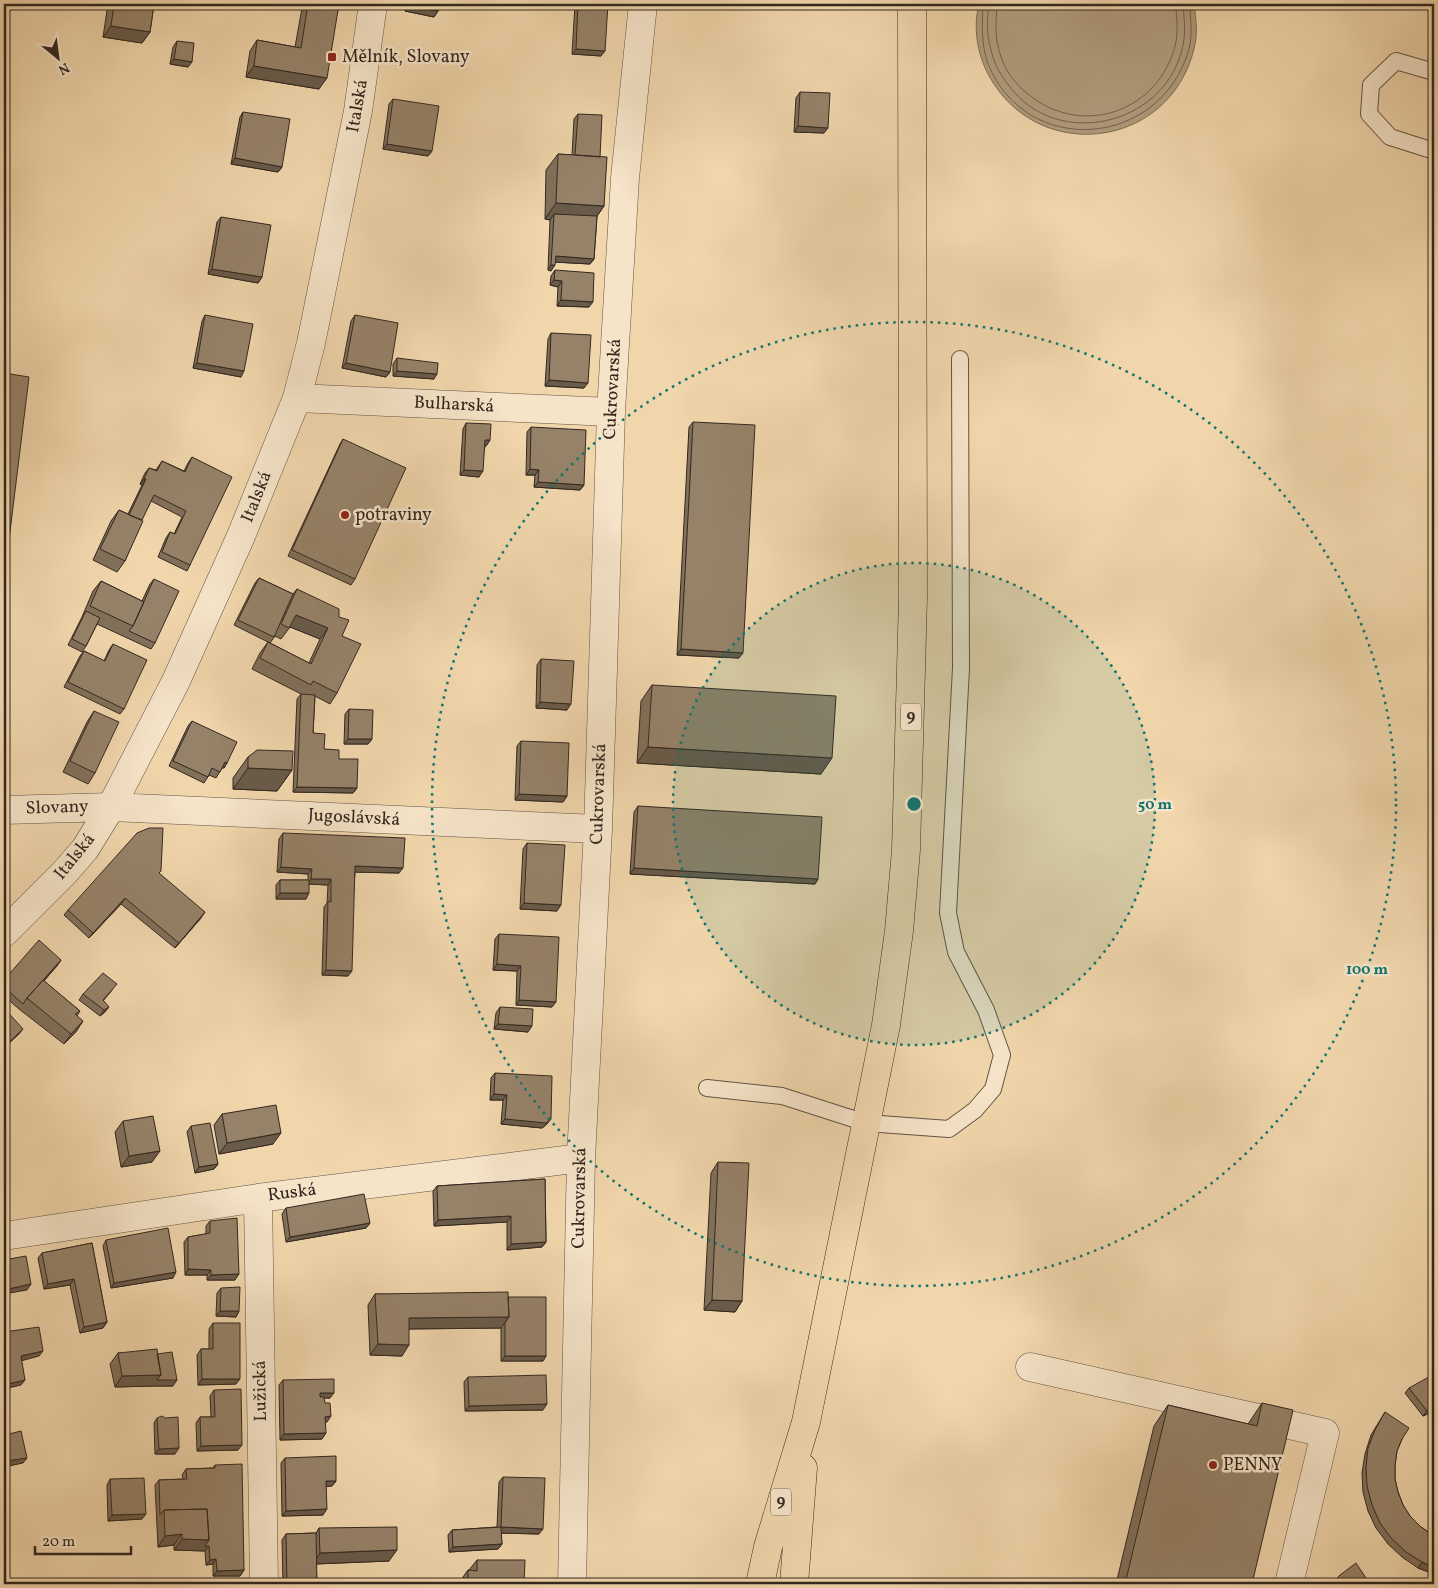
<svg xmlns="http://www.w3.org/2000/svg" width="1438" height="1588" viewBox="0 0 1438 1588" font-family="Vollkorn,serif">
<rect width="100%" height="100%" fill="#f1d6ac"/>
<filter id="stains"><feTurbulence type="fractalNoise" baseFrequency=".004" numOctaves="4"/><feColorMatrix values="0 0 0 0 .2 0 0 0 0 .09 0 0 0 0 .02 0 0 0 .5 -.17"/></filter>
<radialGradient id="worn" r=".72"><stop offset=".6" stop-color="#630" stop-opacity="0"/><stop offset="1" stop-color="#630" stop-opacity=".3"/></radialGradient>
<path fill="#b09b7c" stroke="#7e6d57" d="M979,4h215c2,15 4,30 0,45 -25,101 -158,116 -206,25 -11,-21 -15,-47 -9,-70z"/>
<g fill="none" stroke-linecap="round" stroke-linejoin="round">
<path stroke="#72624e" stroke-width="1" d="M983,4c-1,20 -2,40 5,60 39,95 173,84 201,-15 4,-15 1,-30 1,-45
M990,4c-1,4 -2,7 -2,11 -2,14 1,31 6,45 4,12 12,22 20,32 51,58 154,30 169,-47 3,-14 1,-27 0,-41
M997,4c-1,20 -3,32 4,53 5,16 18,31 32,41 54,39 126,11 142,-52 4,-15 1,-28 1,-42"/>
<g stroke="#625443" stroke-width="18">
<path id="service" d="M1434,72l-38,-11 -25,24 -2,29 21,23 44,14
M707,1088l75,8 84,27 83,6 26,-19 18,-21 9,-34 -16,-45 -30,-58 -8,-39 13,-245 -1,-309"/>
</g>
<g stroke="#625443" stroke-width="29">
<path id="minor" d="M297,398l314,14
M4,810l107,-3 487,22
M4,933l61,-61 20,-23 26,-42 65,-126 65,-145 56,-138 14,-55 47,-232 15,-107
M258,1198l6,386
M4,1236l254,-38 323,-40
M1030,1367l295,66 -36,151
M572,1584l9,-426 17,-329 13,-417 14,-234 18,-174"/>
</g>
<g stroke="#332820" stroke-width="29">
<path id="primary" d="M760,1584l8,-37 38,-125 80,-397 13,-94 7,-81 7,-253 -1,-593
M794,1584l9,-116"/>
</g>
<use href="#service" stroke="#f6e4c9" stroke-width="16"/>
<use href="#minor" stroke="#f6e4c9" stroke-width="28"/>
<use href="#primary" stroke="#f1d6ac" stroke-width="28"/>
</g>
<path fill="#81705a" stroke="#332820" d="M108,4h46l-4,28 -8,11 -39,-6z
M304,4h35l-20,85 -73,-12 4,-26 7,-11 38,7 7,-39z
M406,4h33l-1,7 -4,6 -29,-6z
M575,4h33l-7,52 -29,-2z
M177,41l11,26 -18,-3 3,-17z
M800,92l24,41 -30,-1 2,-34z
M393,99l39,52 -4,5 -45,-7 6,-45z
M243,112l39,55 -4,5 -47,-8 9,-47z
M578,114l22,43 4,49 -7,10 -3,43 -4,5 -35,-2 -4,9 -3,-1 2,-50 -5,-1 1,-49 12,-16 14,1 2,-36z
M221,217l41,60 -4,6 -50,-9 9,-52z
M555,270l34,37 -32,-1 1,-19 -8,-2 1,-9z
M205,315l36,62 -48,-9 9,-47z
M355,315l35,57 -4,5 -44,-9 9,-47z
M551,333l33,55 -39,-2 3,-47z
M397,358l37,21 -41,-3v-12z
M693,422l46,236 -62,-3 12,-228z
M466,423l24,17 -4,6h-1l-6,31 -19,-2 3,-46z
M531,427l53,58 -4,5 -46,-3 1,-12h-9l1,-43z
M343,439l12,140 -4,6 -63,-29 52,-112z
M192,457l-2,108 -3,6 -29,-14 8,-19 4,-6 4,2 8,-17 -31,-16 -10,20 -16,40 -8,11 -24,-12 18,-39 8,-11 9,4 14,-29 -2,-1 5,-11 4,-5 7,2 6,-9 22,10 4,-8z
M259,578l34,16 4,-5 42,28 3,19 -5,57 -7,11 -15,-8 -2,37 11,16 15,10 18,29 -4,5 -60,-1 4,-93 4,-5 -49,-25 8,-16 8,-11 41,21 11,-24 -30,-12 -9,12 -6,-3 -5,7 -36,-18 21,-42z
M154,579l1,64 -4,6 -54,-25 -11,22 -4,6 -14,-7 14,-28 11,-26 8,-10 41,20 8,-17z
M113,644l11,65 -4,5 -56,-27 16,-31 4,-5 20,10 5,-11z
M541,659l26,51 -31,-2 1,-43z
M652,685l169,89 -184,-11 4,-62z
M349,709l23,30 -4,5h-24l1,-30z
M94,711l1,62 -7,11 -25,-12 24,-50z
M192,721l35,42 -3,5h-2l-6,10 -7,-3 -5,8 -35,-17 19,-40z
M521,741l46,55 -4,6 -48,-2 2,-54z
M248,757l44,13 -15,21 -44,-2v-11z
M638,806l180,73 -3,5 -185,-10 4,-62z
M283,833l116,40 -44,-1 -7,104 -26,-1 2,-68 3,-4 1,-18 -19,-1 -3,15h-30v-14l4,-5h28v-6l-31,-2 2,-33z
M527,843l30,68 -37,-2 3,-60z
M159,874l42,44 -26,30 -54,-44 -32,34 -25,-23 4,-5z
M499,934l53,73 -36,-2 1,-34 -24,-1 2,-31z
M61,960l-17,21 36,30 -3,5 -1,16 -12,12 -45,-35 -15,-13v-16z
M113,989l-10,12 2,11 -5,4 -21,-16 4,-6z
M500,1007l28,25 -34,-3 2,-16z
M495,1073l52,51 -5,4 -41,-4 2,-24h-13l1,-22z
M222,1114l51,30 -54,10 -5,-29z
M123,1121l29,41 -31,5 -6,-35z
M191,1126l27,38 -4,5 -19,4 -8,-41z
M718,1162l24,139 -7,11 -31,-2 7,-137z
M545,1179l1,63 -4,5 -35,3v-28l-73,4 -1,-35 4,-5z
M286,1208l84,15 -4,5 -80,14 -4,-28z
M210,1221l25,59h-28v-5h-22l-1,-33 4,-5 18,-3v-8z
M106,1240l67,38 -62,10 -8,-42z
M92,1243l15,79 -4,6 -23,5 -10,-48 -26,4 -6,-31 4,-5z
M221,1288l18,23 -3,6 -20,-1 1,-23z
M375,1294l133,3 38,59 -3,5h-42v-33l-92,1 -7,27 -32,-1 -2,-50z
M213,1323l23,61 -38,1 -1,-30 4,-6h8v-20z
M118,1353l39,1 16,32h-20l-38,1 -5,-23z
M468,1377l75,33 -78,1 -1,-29z
M283,1380l47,18h-6l3,24h-2l-3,17 -42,1 -1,-55z
M1409,1388l25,23 -11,5 -18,-23z
M214,1390l24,60 -41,1 -1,-28 4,-6h11l-1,-21z
M1262,1403l-10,181h-136l38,-158 14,-21 80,19z
M1385,1412l17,27 -5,12 -2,14v14l3,13 5,13 7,11 11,11 13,9v38l-16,-6 -16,-11 -14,-13 -12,-16 -8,-17 -5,-19 -1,-19 3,-19 6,-19z
M157,1418l18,36h-20l-1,-31z
M285,1458l51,23 -4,5h-6l-3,29 -41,1 -1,-53z
M215,1465l29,105 -4,6h-27v-12l-7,1 -1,-14 -31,-1v-5l-16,2 -3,-62 4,-5 24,-1 -1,-4 4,-6 27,-1z
M503,1477l36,57 -38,-1 1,11 -4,5 -49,3 -1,-17 4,-5 45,-3 2,-45z
M110,1479l32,40 -34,2 -1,-36z
M319,1528l70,33 -73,3 1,20h-34l-1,-44 4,-6 30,-1z
M477,1560l47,24h-66l10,-14h1z"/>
<path fill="#695b4a" stroke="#332820" d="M505,4h23l-2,3 -22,-2z
M409,6l29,5 -4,6 -29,-6z
M111,26l39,6 -8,11 -39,-6z
M576,49l29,2 -4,5 -29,-2z
M174,59l18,3 -4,5 -18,-3z
M254,66l73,12 -8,11 -73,-12z
M798,126l30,2 -4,5 -30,-1z
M387,144l45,7 -4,5 -45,-7z
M235,158l47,9 -4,5 -47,-8z
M556,203l48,3 -11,16 -39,-8 -4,6 -5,-1z
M556,256l38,3 -4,5 -38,-2z
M551,265h4l-4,6 -3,-1z
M212,269l50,8 -4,6 -50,-9z
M554,280l8,1 -4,6 -8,-2z
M561,300l32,2 -4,5 -32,-1z
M197,363l47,8 -3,6 -48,-9z
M346,363l44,9 -4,5 -44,-9z
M397,371l40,3 -3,5 -41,-3z
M549,380l39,3 -4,5 -39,-2z
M485,440h5l-4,6h-5z
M530,469l9,1 -4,5h-9z
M464,470l19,1 -4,6 -19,-2z
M144,479h2l-4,6 -2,-1z
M538,482l46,3 -4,5 -46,-3z
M4,547l4,1 -4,6z
M296,615l32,13 -8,11 -32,-13z
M681,649l62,4 -4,5 -62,-3z
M540,702l31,2 -4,6 -31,-2z
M348,739h24l-4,5h-24z
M648,747l184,11 -11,16 -184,-11z
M225,762l2,1 -3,5 -3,-1z
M248,768l44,2 -15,21 -44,-2z
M297,787l60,1 -4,5 -60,-1z
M519,794l48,2 -4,6 -48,-2z
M355,866l48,2 -4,5 -48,-1z
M281,867l31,2 -4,5 -31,-2z
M634,868l184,11 -3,5 -185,-10z
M311,879h20l-3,6 -21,-1z
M280,893h29l-3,6h-30z
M125,898l-4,6 -32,34 4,-5z
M524,903l37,2 -4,6 -37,-2z
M205,912l-4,6 -26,30 4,-5z
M61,960l-4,6 -29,33h-1z
M497,964l24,2 -4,5 -24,-1z
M326,970l26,1 -4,5 -26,-1z
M519,1000l37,2 -4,5 -36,-2z
M109,1007l-4,5 -5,4 4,-6z
M83,1021l-7,11 -12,12 7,-10z
M498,1024l34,2 -4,6 -34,-3z
M23,1029l-4,5 -15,14v-1z
M494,1094l13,1 -4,5h-13z
M505,1119h46l-4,5 -5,4 -41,-4z
M281,1133l-8,11 -54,10 8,-11z
M160,1151l-8,11 -31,5 8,-11z
M218,1164l-4,5 -19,4 4,-6z
M511,1216l-4,6 -73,4 4,-6z
M370,1223l-4,5 -80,14 4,-5z
M546,1242l-4,5 -35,3 4,-6z
M188,1269l23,1 -4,5h-22z
M176,1272l-3,6 -62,10 3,-5z
M239,1274l-4,6h-28l4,-5z
M74,1279l-4,6 -26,4 4,-5z
M31,1284l-4,6 -23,4v-4z
M712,1300l30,1 -7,11 -31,-2z
M220,1311h19l-3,6 -20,-1z
M509,1317l-8,11 -100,1 8,-11z
M107,1322l-4,6 -23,5 4,-6z
M378,1344l31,1 -7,11 -32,-1z
M43,1351l-4,5 -22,6 4,-6z
M505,1356h41l-3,5h-42z
M161,1375l16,5 -4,6h-20l-38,1 7,-11z
M202,1379h38l-4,5 -38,1z
M25,1380l-4,5 -17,4v-4z
M320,1393h14l-4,5h-13z
M547,1404l-4,6 -78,1 4,-5z
M1434,1408v3l-11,5 4,-5z
M331,1416l-4,6h-6l4,-5z
M326,1433l-4,6 -42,1 4,-6z
M242,1445l-4,5 -41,1 4,-5z
M179,1448l-4,6h-20l4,-5z
M4,1456h6l17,2 -4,5 -19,4z
M326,1481h10l-4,5 -10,1z
M327,1509l-4,6 -41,1 4,-5z
M146,1514l-4,5 -34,2 4,-6z
M501,1527l42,2 -4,5 -42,-1z
M182,1534l-8,11 -16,2 7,-11z
M182,1539l27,1v6l-4,5 -31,-1z
M502,1544l-4,5 -49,3 4,-5z
M397,1550l-8,11 -76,3 7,-11z
M216,1559l-3,5 -7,1 4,-5z
M1422,1562l12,5v7l-16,-6z
M244,1570l-4,6h-27l4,-5z"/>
<path fill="#968269" stroke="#332820" d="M114,4h40l-4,28 -39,-6z
M308,4h31l-12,74 -73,-12 3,-26 44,8z
M409,4h30l-1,7 -29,-5z
M578,4h30l-3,47 -29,-2z
M177,41l17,2 -2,19 -18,-3z
M800,92l30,1 -2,35 -30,-2z
M393,99l46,7 -7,45 -45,-7z
M243,112l47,7 -8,48 -47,-9z
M578,114l24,1 -2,42 -25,-2z
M558,154l49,3 -3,49 -48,-3z
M4,180l2,1 -2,14z
M554,214l43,2 -3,43 -38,-3 -1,9h-4z
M221,217l50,8 -9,52 -50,-8z
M555,270l39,3 -1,29 -32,-2 1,-19 -8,-1z
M205,315l48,9 -9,47 -47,-8z
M355,315l43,8 -8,49 -44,-9z
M551,333l40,2 -3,48 -39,-3z
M397,358l41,5 -1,11 -40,-3z
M4,373l25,4 -21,171 -4,-1z
M693,422l62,3 -12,228 -62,-4z
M466,423l25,1 -1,16h-5l-2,31 -19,-1z
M531,427l55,3 -2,55 -46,-3 1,-12 -9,-1z
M343,439l63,29 -51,111 -63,-29z
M192,457l40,20 -42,88 -28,-13 8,-20 5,2 11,-23 -32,-16 -12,25 -13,-5 17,-36h-2l5,-11 8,3 5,-10 23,11z
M119,510l24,11 -18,40 -25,-12z
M259,578l34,16 -19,43 -36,-17z
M154,579l25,12 -24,52 -26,-12 4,-5z
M101,581l43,21 -11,24 -43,-20z
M297,589l42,20v8l10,3 -7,16 19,8 -24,49 -24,-12 -2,4 -51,-27 8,-16 43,22 17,-36 -32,-13 -7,13 -8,-4z
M86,611l14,7 -14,28 -14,-7z
M113,644l34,16 -23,49 -56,-27 16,-31 21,10z
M541,659l33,2 -3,43 -31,-2z
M652,685l184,11 -4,62 -184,-11z
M301,694l14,1 -2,38 12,1 -1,15 15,1v9h19l-1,29 -60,-1z
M349,709l24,1 -1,29h-24z
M94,711l25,11 -24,51 -25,-12z
M192,721l45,21 -10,21 -2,-1 -5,10 -8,-4 -4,9 -35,-16z
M521,741l48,2 -2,53 -48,-2z
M257,750l36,1 -1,19 -44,-2v-11z
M638,806l184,11 -4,62 -184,-11z
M149,828h14l-2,43 -2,2 46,39 -26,31 -54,-45 -32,35 -25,-23 69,-77z
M283,833l122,5 -2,30 -48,-2 -3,105 -26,-1 2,-69 3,1v-23h-20l1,-10 -31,-2z
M527,843l38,2 -4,60 -37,-2z
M280,880h29v13h-29z
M499,934l60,3 -3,65 -37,-2 2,-34 -24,-2z
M39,940l22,20 -34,38 -4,6 -19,-17v-7z
M103,973l14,11 -14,16 6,7 -5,3 -21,-16z
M43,980l37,31 -5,3 8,7 -12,13 -44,-36z
M500,1007l33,2 -1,17 -34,-2z
M4,1008l19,21 -19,18z
M495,1073l57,3 -1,43 -5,4 -41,-4 2,-24 -13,-1z
M276,1105l5,28 -54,10 -5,-29z
M153,1116l7,35 -31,5 -6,-35z
M210,1123l8,41 -19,3 -8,-41z
M718,1162l31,1 -7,138 -30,-1z
M545,1179l1,63 -35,2v-28l-73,4 -1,-34z
M364,1194l6,29 -80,14 -4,-29z
M237,1218l2,56 -28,1v-5l-23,-1v-32l22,-4v-12z
M168,1228l8,44 -62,11 -8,-43z
M92,1243l15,79 -23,5 -10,-48 -26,5 -6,-31z
M26,1256l5,28 -27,6v-30z
M240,1287l-1,24h-19l1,-23z
M508,1292l1,25 -100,1v27l-31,-1 -3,-50z
M508,1297h38v59h-41v-33l4,-6z
M213,1323h27v56h-38l-1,-30h12z
M39,1327l4,24 -22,5 4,24 -21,5v-53z
M157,1349l4,26 -39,1 -4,-23z
M172,1352l5,28h-20l4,-5 -4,-21z
M546,1375l1,29 -78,2 -1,-29z
M1434,1375v33l-7,3 -18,-23 18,-10z
M334,1379v14h-14v4h4l1,6h5l1,13 -6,1 1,16 -42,1 -1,-54z
M241,1389l1,56 -41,1 -1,-29h15l-1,-27z
M1262,1403l31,7 -41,174h-127l43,-179 89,21z
M1385,1412l24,16 -7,11 -5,12 -2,14v14l3,13 5,13 7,11 11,11 13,9v31l-12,-5 -16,-10 -15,-14 -11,-15 -8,-18 -5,-19 -1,-19 2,-19 7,-18z
M162,1416l3,2 13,-1 1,31 -20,1 -2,-31z
M4,1427l6,29h-6z
M21,1431l6,27 -21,3 4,-5 -5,-21z
M336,1456v25h-10l1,28 -41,2 -1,-53z
M242,1464l2,106 -27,1 -1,-12 -6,1 -1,-14h-4l4,-6 -2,-31 -43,1 -4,5 -1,-35 28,-1 -1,-10 29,-1v-3z
M503,1477l42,1 -2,51 -42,-2 1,17 -49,3 -1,-17 49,-3z
M144,1478l2,36 -34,1 -2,-36z
M207,1509l2,31 -27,-1v-5l-17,2 -1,-26z
M397,1527v23l-77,3 -1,-25z
M316,1533l1,51h-30l-1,-50z
M477,1560h48l-1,24h-56v-14l9,1z
M1356,1563l14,21h-38l8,-9z"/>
<circle cx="914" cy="804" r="241" fill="#0f766e" fill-opacity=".12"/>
<g fill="none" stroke="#0f766e" stroke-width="2.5" stroke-dasharray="2.5 5">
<circle cx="914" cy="804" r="241"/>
<circle cx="914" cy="804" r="482"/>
</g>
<g fill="#8f2418" stroke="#f6e4c9" stroke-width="2">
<rect x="327" y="52" width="10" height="10" rx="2.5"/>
<circle cx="345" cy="515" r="5"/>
<circle cx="1213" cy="1465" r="5"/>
</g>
<g text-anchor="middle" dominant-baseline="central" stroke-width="5" stroke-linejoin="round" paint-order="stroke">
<g fill="#f6e4c9" stroke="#6e6053" stroke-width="1">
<rect x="901" y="703.5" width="20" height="27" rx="4"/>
<rect x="771" y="1488.5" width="20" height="27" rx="4"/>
</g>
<g font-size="16" font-weight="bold" fill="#332820">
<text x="911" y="717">9</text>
<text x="781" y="1502">9</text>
</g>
<g font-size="18" fill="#332820" stroke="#f6e4c9" text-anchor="start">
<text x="342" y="57">Mělník, Slovany</text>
<text x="355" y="515">potraviny</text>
<text x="1223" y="1465">PENNY</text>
</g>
<g font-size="18" fill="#332820" stroke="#f6e4c9">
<text transform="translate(358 106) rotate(-80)">Italská</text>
<text transform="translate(613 389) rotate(-87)">Cukrovarská</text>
<text transform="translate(454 405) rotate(3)">Bulharská</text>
<text transform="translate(257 497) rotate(-68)">Italská</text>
<text transform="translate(599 794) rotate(-88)">Cukrovarská</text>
<text transform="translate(57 808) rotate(-2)">Slovany</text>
<text transform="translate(354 818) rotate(3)">Jugoslávská</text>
<text transform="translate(75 857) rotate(-51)">Italská</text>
<text transform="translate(292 1193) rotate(-7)">Ruská</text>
<text transform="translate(580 1198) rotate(-89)">Cukrovarská</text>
<text transform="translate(261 1391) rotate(-91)">Lužická</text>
</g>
</g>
<circle cx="914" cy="804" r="8" fill="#0f766e" stroke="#f6e4c9" stroke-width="2.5"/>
<g font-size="15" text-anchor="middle" font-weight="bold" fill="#0f766e" stroke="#f6e4c9" stroke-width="5" stroke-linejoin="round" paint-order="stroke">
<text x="1155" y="809">50 m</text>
<text x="1367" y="974">100 m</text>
</g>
<rect width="1438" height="1588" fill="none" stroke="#f1d6ac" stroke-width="20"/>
<rect x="5" y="5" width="1428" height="1578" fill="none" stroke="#332820" stroke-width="2.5"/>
<rect x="10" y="10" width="1418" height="1568" fill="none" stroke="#332820"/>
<g transform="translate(58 58) rotate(151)" stroke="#f6e4c9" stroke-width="4" paint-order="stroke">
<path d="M0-4L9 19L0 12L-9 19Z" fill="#332820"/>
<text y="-8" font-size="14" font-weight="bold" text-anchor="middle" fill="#332820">N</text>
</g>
<path d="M35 1546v8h96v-8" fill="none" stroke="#332820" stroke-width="2.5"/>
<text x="42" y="1546" font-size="15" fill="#332820" stroke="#f6e4c9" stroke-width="4" paint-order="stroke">20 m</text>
<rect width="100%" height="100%" filter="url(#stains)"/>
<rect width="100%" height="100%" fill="url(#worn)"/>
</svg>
